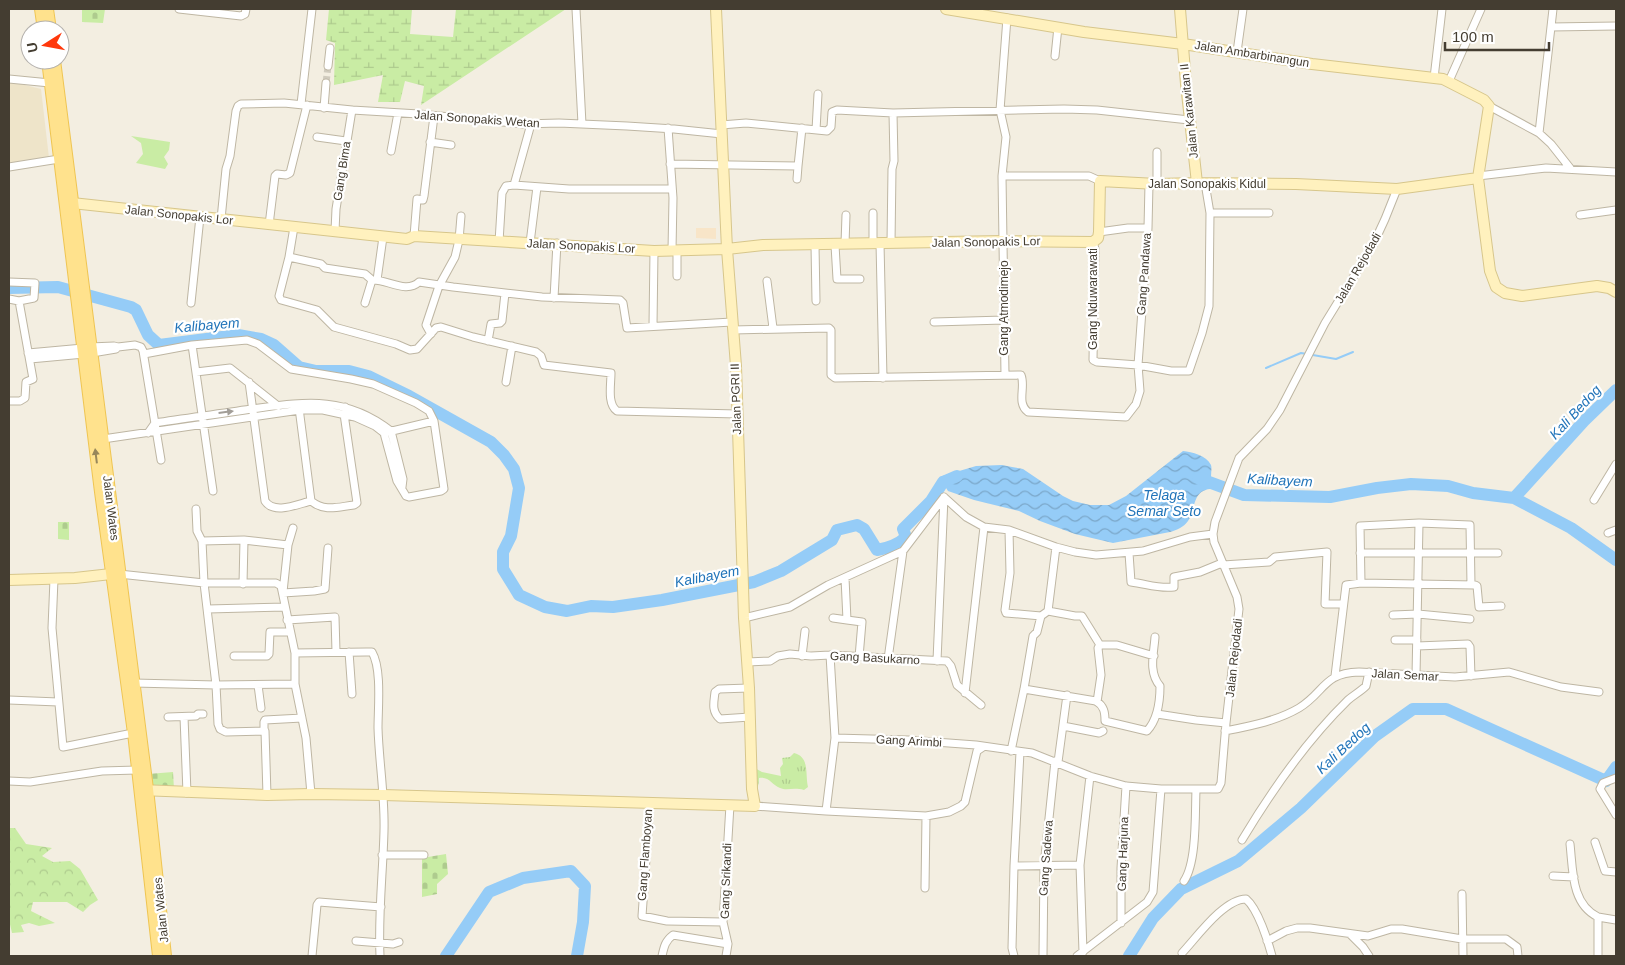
<svg xmlns="http://www.w3.org/2000/svg" width="1625" height="965" viewBox="0 0 1625 965" font-family="Helvetica,sans-serif">
<defs>
<pattern id="grass-tufts" width="24" height="20" patternUnits="userSpaceOnUse" patternTransform="scale(1.25)"><rect width="24" height="20" fill="#c9eca4"/><path d="M3 7l-1-3M5 7V3M7 7l1-3M15 17l-1-3M17 17v-4M19 17l1-3" fill="none" stroke="#aecb8e"/></pattern>
<pattern id="forest-crowns" width="20" height="18" patternUnits="userSpaceOnUse" patternTransform="scale(1.25)"><rect width="20" height="18" fill="#c9eca4"/><path d="M2 6a3 3 0 1 1 6 0M12 15a3 3 0 1 1 6 0" fill="none" stroke="#aecb8e"/></pattern>
<pattern id="wetland-marsh" width="20" height="14" patternUnits="userSpaceOnUse" patternTransform="scale(1.25)"><rect width="20" height="14" fill="#c9eca4"/><path d="M1 5h8M5 5V1M11 12h8M15 12V8" fill="none" stroke="#aecb8e"/></pattern>
<pattern id="cemetery-stones" width="16" height="16" patternUnits="userSpaceOnUse" patternTransform="scale(1.25)"><rect width="16" height="16" fill="#c9eca4"/><path d="M2 7V4a2 2 0 0 1 4 0v3zM10 15v-3a2 2 0 0 1 4 0v3z" fill="#aecb8e"/></pattern>
<pattern id="water-waves" width="16" height="10" patternUnits="userSpaceOnUse" patternTransform="scale(1.25)"><rect width="16" height="10" fill="#95ccf7"/><path d="M0 5q4-4 8 0t8 0" fill="none" stroke="#7ba7c9"/></pattern>
</defs>
<rect width="100%" height="100%" fill="#f3eee1"/>
<path fill="#f8e5c8" d="M696,228h20v11l-20,-1z"/>
<path fill="#eee4c9" d="M9,81l32,8 8,69 -40,7z"/>
<path fill="url(#grass-tufts)" d="M794,753c16,4 11,21 14,34l-4,3c-11,-3 -17,1 -24,-2 -8,-3 -11,-12 -21,-10 0,9 -2,14 -12,14l2,-18 4,-7 9,5 19,4 -1,-8 3,-4 -1,-6 8,-1z"/>
<path fill="url(#forest-crowns)" d="M9,828h6l11,16 26,4 -10,8 11,6 17,-1 10,8 18,31 -8,5 -7,7 -16,-10h-34l-2,9 24,12 -16,3 -10,-3 -8,2 3,7 -12,1 -3,-13z"/>
<path fill="url(#wetland-marsh)" d="M329,9h83l-2,25 43,3 3,-28h110l-145,96 3,-19 -19,-5 -5,21h-22l5,-27 -49,10 1,-42 -9,-3z"/>
<path fill="url(#cemetery-stones)" d="M82,9h23l-2,14 -21,-1z
M58,522h11v18l-11,-1z
M173,772l1,17 -24,-2 -2,-13z
M446,854l2,20 -11,10v10l-15,3v-39z"/>
<path fill="#c9eca4" d="M131,136l39,6 -1,8 -5,7 4,7 -3,5 -29,-6 7,-9 -2,-11z"/>
<path fill="url(#water-waves)" d="M1183,451c9,1 23,4 28,14 1,3 0,8 0,12l2,2 -3,10c-18,2 -14,20 -22,32 -4,6 -11,9 -18,11l-57,11 -38,-9 -35,-13 -21,-10 -45,-11 -26,-9 -9,-14 37,-11 26,-1 10,2 11,2 40,27 10,5 17,4h19l17,-9z"/>
<g fill="none" stroke-linecap="round" stroke-linejoin="round">
<path stroke="#95ccf7" stroke-width="2" d="M1266,368l35,-15 35,6 17,-7"/>
<path stroke="#95ccf7" stroke-width="12" d="M9,288l49,-1 73,20 5,3 12,25 11,10 79,-10 23,4 13,6 25,22 17,4h33l19,5 41,20 82,46 13,13 10,14 5,19 -8,48 -8,16v17l16,26 26,12 22,4 24,-5 22,1 49,-7 92,-18 27,-11 51,-31 5,-10 20,-5 7,4 13,21c11,-2 21,-5 29,-13l-3,-8 28,-28 12,-19 14,-6
M1616,390l-32,31 -70,77 57,30 45,32
M1198,478l46,17 86,2 47,-9 34,-4 37,2 25,7 41,5
M446,956l43,-64 34,-14 48,-7 14,15 -2,36 -6,34
M1129,956l24,-38 28,-29 57,-28 63,-53 74,-72 38,-27h33l160,72 10,-14"/>
<path stroke="#d0cbbe" stroke-width="7" stroke-dasharray="7 3.5" stroke-linecap="butt" d="M326,83l2,-17"/>
<g stroke="#beb6a3" stroke-width="9">
<path id="street" d="M179,9l62,7 4,-2 1,-5
M576,9l6,115
M1551,27l65,-1
M1237,52l6,-43
M1055,56l3,-29
M328,66l2,-18
M1434,78l8,-69
M9,79l41,4
M1449,81l32,-72
M301,104l11,-95
M1489,106l50,27 12,11 19,24
M324,108l2,-25
M721,125l25,-2 81,8 4,-4 1,-15 5,-2 56,3 171,-4 33,1 92,10
M668,128l5,70 -1,52
M816,130l2,-36
M1539,133l14,-124
M317,137l29,4
M430,142l21,3
M391,151l7,-38
M670,164l128,2 -1,13
M798,166l4,-38
M9,167l50,-8
M1002,176h87l11,5
M1478,176l68,-8 70,4
M1157,184v-32
M514,185l17,-61
M1210,213h59
M1580,215l36,-5
M221,219l5,-50 4,-13 6,-45 2,-5 3,-2 43,-1 68,7 67,4 104,10 36,-1 68,3 47,3 48,5
M269,225l6,-49 2,-2 9,1 4,-2 17,-68
M294,227l-5,30 -10,39 2,4 36,10 17,17 62,17 14,6 7,-1 19,-21 5,-1 32,10 63,15 5,4 3,9 67,8c0,12 -4,31 6,38l120,3
M335,231l1,-22 16,-99
M1099,232l29,-4h20
M414,236l3,-37 6,1 1,-4 10,-80
M499,242l3,-49 4,-7 8,-1 55,4h102
M1093,242l2,7 -2,111 4,2 41,3 33,6h18l13,-38 7,-27 1,-93 -5,-30
M530,243l7,-56
M880,243l3,135
M891,243l1,-74 2,-8 -1,-48
M845,244l1,-29
M873,244v-31
M815,245l1,56
M835,245l2,34h23
M289,257l32,7 4,4 40,6 7,6
M677,276v-26
M377,280l6,-43
M767,281l6,47
M9,282l26,1 -1,15 -15,3
M554,298l3,-55
M9,299l10,2 14,78 -7,3 -1,16 -5,3h-11
M191,303l9,-86
M365,303l7,-23c15,-1 34,14 47,2l34,5 89,10 78,3 3,3 4,25 105,-6
M934,322l70,-2
M653,326l1,-75
M733,330l96,-2 2,2v45l4,3 186,-3c5,12 -5,28 7,37l98,5 10,-13 4,-13 -2,-26 10,-137 1,-44
M431,334l-5,-9 13,-39 16,-29 4,-17 2,-24
M488,341l3,-17 9,-1 2,-2 3,-28
M90,347l24,-1 4,1 17,-2 6,2 2,4 18,109
M28,353l55,-5
M92,353l24,-4
M144,354l48,-9 21,146
M30,359l54,-5
M196,372l34,-4 48,38
M1005,375l-3,-199 4,-39 -6,-27 7,-92
M249,382l16,119c9,14 33,3 46,0 14,11 26,6 43,4l3,-2 -13,-89 1,-7
M506,382l6,-36
M299,408l12,93
M388,432l46,-11
M148,433l7,-10c32,-5 64,-9 96,-14 54,-7 94,-14 140,22l12,48 -1,8
M103,439l197,-29h23l32,7 20,9 9,7 13,48 9,15 3,1 32,-6 3,-2 -10,-68 -5,-10 -13,-8 -43,-19 -22,-5 -60,-10 -33,-25 -11,-4 -55,5
M944,497l22,20 18,10 25,3 47,17 19,5 21,3 47,-4 47,-14 23,-3
M1594,500l22,-36
M196,509l1,22 5,10 2,42 12,102 2,39 2,5 6,3 39,-1 2,64
M1009,530l1,43 -5,37 1,3 35,3 7,-5 8,-64
M1608,533l8,-3
M202,541l42,-1 44,5
M1129,553l2,29c16,2 27,7 43,5v-10l26,-5 22,-9
M1360,553h138
M1223,565l46,-3 6,-5 52,-5 -2,52h18
M119,574l85,9h72l5,3 14,67v31l11,54 5,56
M845,578l2,42 15,2 -3,35
M54,579l-2,49 11,119 70,-14
M1361,583l-1,-57 59,-3 51,2 1,60
M243,584l1,-44
M283,592l5,-47 5,-17
M283,593l31,-2 11,-2 3,-41
M208,609l77,-2
M1048,611l27,5h7l18,29h17l37,11
M1393,615l25,-1 52,5
M744,618l46,-11 38,-22 75,-34 41,-54
M833,618l14,2
M287,620l48,-3 1,35
M1395,640h22
M1417,646l51,-2 2,3 1,29
M349,652l3,42
M295,653l71,-1h6c10,17 6,56 6,76 1,34 7,68 6,103 -1,41 -6,83 -4,125
M234,656h33l2,-2 1,-22h20
M802,656l3,-25
M888,659l15,-108
M937,661l7,-164
M747,662l23,-1 8,-5 12,-2 21,2 19,-1 117,6 4,5 6,19 24,20
M1335,676l11,-91 15,-2 114,2 2,1 2,21 22,-1
M1416,676l3,-153
M134,683l82,2 79,-1
M258,685l3,23
M749,688l-30,1 -4,3c-1,10 -4,19 5,27l30,-2
M1024,689l72,12c8,5 9,11 9,20l42,10c11,-12 13,-30 13,-45 -12,-14 -6,-33 -5,-49
M965,693l19,-166
M9,700l49,2
M1097,702l4,-27 -3,-27 2,-3
M1157,714l39,6 30,3
M168,717l28,-1 2,-2h5
M184,717l3,76
M1063,726l36,7 4,-2
M264,730v-8l1,-2 37,-2
M1225,731c25,-5 52,-10 74,-23 26,-16 24,-35 60,-36l96,5 54,-5 52,15 38,5
M835,738l73,2 68,5 56,8 58,23 36,10 35,3h57l3,-6 5,-60 13,-114 -2,-12 -23,-55 -1,-8 2,-12 24,-64 28,-29 13,-19 45,-87 48,-78 12,-26 12,-30
M1011,751l13,-62 9,-53 4,-4 4,-16
M1020,752l-6,114 66,-1
M1058,762l9,-67
M1616,778l-13,5 -3,6 16,26
M9,781l21,1 72,-11 35,-1
M650,802l-8,114 25,5 56,1
M755,806l71,5 100,5 23,-4 12,-6 4,-4 12,-51 6,-4
M826,811l9,-73 -5,-83
M1242,840c30,-50 64,-99 106,-140 6,-5 13,-9 18,-14l3,-14
M1595,842l10,29 11,1
M1570,844c3,26 1,60 28,73
M382,855h42
M1553,876l21,1
M1184,881c13,-19 11,-68 12,-91
M925,888l1,-72
M1462,894l1,62
M1121,923v-55l5,-82
M1350,934l13,13 6,9
M356,941l37,3 6,-2
M1267,941l19,-10 11,-3h13l58,8 23,-7h11l60,10h44l11,8 1,9
M1083,952l-3,-87 10,-89
M1182,953c15,-16 42,-54 64,-54 12,10 22,42 26,57
M312,956l5,-51 2,-3 62,5
M662,956c2,-9 3,-15 11,-21l55,9
M726,956l2,-12 -5,-22 7,-117
M1014,956l-2,-8 2,-82
M1043,956l1,-90 11,-105
M1077,956l70,-54 6,-10 8,-103
M1598,956v-39l18,3"/>
</g>
<g stroke="#d7c68b" stroke-width="12">
<path id="secondary" d="M946,9l138,23 99,12 129,20 131,15 41,21 5,6 -11,72 12,93 6,16 9,6 17,3 75,-10 12,2 7,4
M1180,9l6,75 11,99
M72,203l335,36 7,-3 240,15 73,-2 36,-4 241,-4 89,1 5,-4 1,-6 1,-51 57,3 40,-1 99,1 101,5 81,-11
M9,580l66,-2 36,-4
M140,790l127,5 44,-1 72,1 372,11 -3,-17 -3,-101 -5,-70 -8,-252 -9,-117 -11,-240"/>
</g>
<g stroke="#efc552" stroke-width="12">
<path id="primary" d="M40,9l3,21
M48,9l3,21
M47,60l53,432 33,241 25,223
M55,60l93,729 18,167"/>
</g>
<use href="#street" stroke="#fff" stroke-width="7"/>
<use href="#secondary" stroke="#fff1be" stroke-width="10"/>
<use href="#primary" stroke="#ffe28d" stroke-width="10"/>
</g>
<defs><path id="oneway-solid" d="M-6-.8H1V-3.2L6.5 0L1 3.2V.8H-6Z" transform="scale(1.25)"/></defs>
<use fill="#a29e98" href="#oneway-solid" transform="translate(226 412) rotate(-7)"/>
<use fill="#98875a" href="#oneway-solid" transform="translate(96 456) rotate(-97)"/>
<g text-anchor="middle" dominant-baseline="central" stroke-width="4.5" stroke-linejoin="round" paint-order="stroke">
<g font-size="12" fill="#443d31" stroke="#fff">
<text transform="translate(1252 54) rotate(9)">Jalan Ambarbinangun</text>
<text transform="translate(1189 111) rotate(-96)">Jalan Karawitan II</text>
<text transform="translate(477 119) rotate(4)">Jalan Sonopakis Wetan</text>
<text transform="translate(342 171) rotate(-81)">Gang Bima</text>
<text x="1207" y="184">Jalan Sonopakis Kidul</text>
<text transform="translate(179 215) rotate(6)">Jalan Sonopakis Lor</text>
<text transform="translate(986 242) rotate(-1)">Jalan Sonopakis Lor</text>
<text transform="translate(581 246) rotate(3)">Jalan Sonopakis Lor</text>
<text transform="translate(1358 268) rotate(-60)">Jalan Rejodadi</text>
<text transform="translate(1144 274) rotate(-86)">Gang Pandawa</text>
<text transform="translate(1093 299) rotate(-90)">Gang Nduwarawati</text>
<text transform="translate(1004 308) rotate(-90)">Gang Atmodimejo</text>
<text transform="translate(736 399) rotate(-92)">Jalan PGRI II</text>
<text transform="translate(111 508) rotate(83)">Jalan Wates</text>
<text transform="translate(875 658) rotate(3)">Gang Basukarno</text>
<text transform="translate(1234 658) rotate(-84)">Jalan Rejodadi</text>
<text transform="translate(1405 675) rotate(3)">Jalan Semar</text>
<text transform="translate(909 741) rotate(3)">Gang Arimbi</text>
<text transform="translate(1123 854) rotate(-88)">Gang Harjuna</text>
<text transform="translate(645 855) rotate(-86)">Gang Flamboyan</text>
<text transform="translate(1046 858) rotate(-86)">Gang Sadewa</text>
<text transform="translate(726 881) rotate(-88)">Gang Srikandi</text>
<text transform="translate(161 910) rotate(-96)">Jalan Wates</text>
</g>
<g font-size="14" font-style="italic" fill="#2174b9" stroke="#fff">
<text transform="translate(207 325) rotate(-5)">Kalibayem</text>
<text transform="translate(1575 412) rotate(-47)">Kali Bedog</text>
<text transform="translate(1280 480) rotate(3)">Kalibayem</text>
<text x="1164" y="495">Telaga<tspan x="1164" dy="16">Semar Seto</tspan></text>
<text transform="translate(707 576) rotate(-11)">Kalibayem</text>
<text transform="translate(1343 748) rotate(-43)">Kali Bedog</text>
</g>
</g>
<rect width="1625" height="965" fill="none" stroke="#443d31" stroke-width="20"/>
<g transform="translate(45 45) rotate(259)"><circle r="24" fill="#ffffff" stroke="#b4b1ad"/>
<path d="M0-4L9 19L0 12L-9 19Z" fill="#ff380b"/>
<text y="-8" font-size="14" font-weight="bold" text-anchor="middle" fill="#443d31">U</text>
</g>
<path d="M1445 42v8h104v-8" fill="none" stroke="#443d31" stroke-width="2.5"/>
<text x="1452" y="42" font-size="15" fill="#443d31" stroke="#ffffff" stroke-width="4" paint-order="stroke">100 m</text>
</svg>
